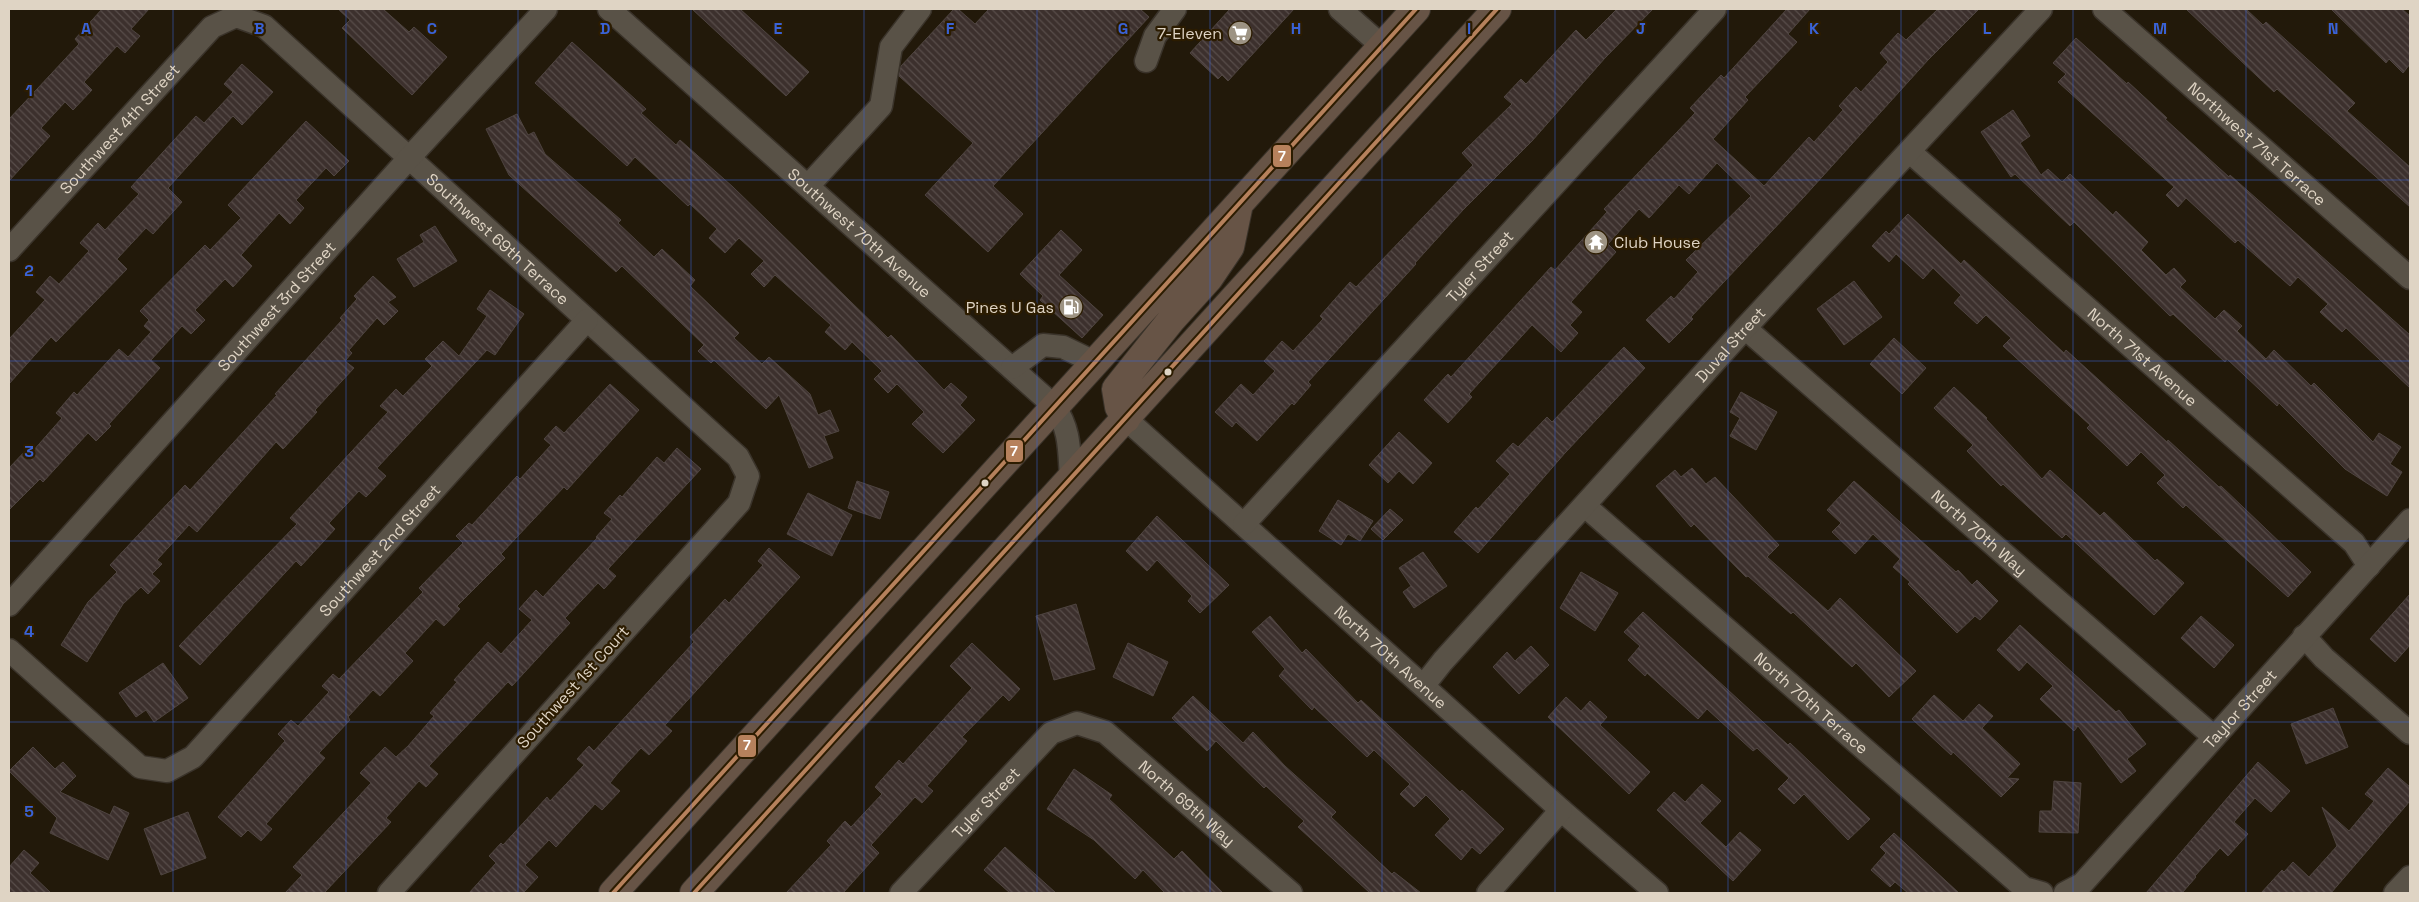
<svg xmlns="http://www.w3.org/2000/svg" width="2419" height="902" viewBox="0 0 2419 902" font-family="'Space Grotesk',sans-serif">
<defs>
<pattern id="building-back-hatch" width="6" height="6" patternUnits="userSpaceOnUse" patternTransform="scale(1.25)"><rect width="6" height="6" fill="#3c302d"/><path d="M-1 5l2 2M0 0l6 6M5-1l2 2" fill="none" stroke="#584d4a"/></pattern>
</defs>
<rect width="100%" height="100%" fill="#22190a"/>
<path fill="url(#building-back-hatch)" stroke="#4e4440" d="M102,9h47l-18,20 9,7 -15,17 -8,-7 -33,36 8,8 -19,20 -8,-8 -24,26 9,8 -41,45v-62l70,-75 -4,-5z
M338,9h45l26,23 5,-5 33,30 -35,38 -70,-67 8,-8z
M692,9h48l69,63 -23,24z
M954,9h4l17,15 14,-15h151l9,8 -156,169 30,28 -35,38 -63,-57 48,-52 -74,-67 2,-10z
M1230,9h64l-66,72 -6,-6 -4,4 -28,-26z
M1617,9h36l-48,49 -73,83 -69,69 -48,53 1,1 -108,118 3,3 -17,20 -2,-2 -35,38 -21,-19 -4,5 -17,-15 26,-28 12,11 22,-24 -11,-10 18,-20 11,10 30,-32 -3,-3 30,-34 6,5 117,-122 -11,-12 50,-49 -8,-7 17,-18 5,5 50,-54 10,10z
M1787,9h23l-22,25 9,8 -52,55 3,3 -35,39 51,47 45,-49 5,5 29,-32 -4,-4 17,-19 5,5 27,-30 -8,-9 18,-20 8,7 32,-31h41l-51,51 -125,138 -112,119 2,2 -24,24 -23,-23 25,-24 3,3 24,-27 -12,-12 65,-64 -34,-33 -28,31 -10,-9 -30,33 -10,-9 -31,35 8,8 -45,50 11,10 -12,13 8,8 -17,19 -29,-27 -63,69 3,3 -24,26 -24,-23 24,-26 3,3 100,-110 4,3 52,-58 -3,-3 91,-96 -5,-5 31,-33 3,3z
M2186,9h60l17,16 3,-3 50,45 39,36 -8,8 63,56v40l-133,-118 -3,3z
M2331,9h71l8,7v48l-7,9 -14,-14 -3,4z
M2076,38l51,46 1,-2 39,36 -2,1 64,58 1,-2 180,160v53l-64,-60 -4,4 -22,-20 8,-8 -30,-27 -8,9 -52,-46 -3,3 -49,-45 -8,9 -12,-12 8,-8 -116,-105 8,-8 -13,-11z
M572,42l74,67 -5,4 35,32 4,-5 53,47 155,151 3,-3 53,55 7,-7 16,14 -7,8 15,15 -32,33 -31,-29 12,-12 -27,-28 -9,9 -14,-14 8,-8 -30,-29 -7,8 -20,-18 6,-7 -56,-50 -11,12 -13,-13 13,-13 -25,-23 -14,15 -16,-15 8,-9 -27,-25 -2,2 -53,-49 -8,9 -92,-83z
M242,64l31,28 -31,33 -9,-9 -65,72 14,14 -29,32 -7,-6 -29,31 10,10 -71,73 -5,-5 -42,47v-45l36,-39 -9,-8 14,-16 9,8 30,-33 -9,-8 18,-20 7,7 34,-36 -8,-7 65,-71 8,7 29,-31 -9,-8z
M2013,110l17,26 -10,7 21,32 7,-6 14,13 8,-8 43,41 3,-4 32,31 -7,8 25,25 8,-7 12,13 -6,6 35,32 9,-9 18,16 -5,5 29,28 8,-9 37,36 3,-3 59,59 6,-9 22,14 -11,17 12,8 -15,24 -42,-27 -66,-66 -2,3 -50,-47 -2,3 -52,-48 -3,2 -96,-94 -4,4 -55,-52 -4,3 -30,-45z
M517,114l11,21 6,-3 11,22 76,66 -3,3 36,34 8,-8 33,31 -5,6 49,47 -5,5 28,26 7,-7 41,37 8,21 12,-5 9,21 -15,5 9,22 -24,10 -30,-73 -13,14 -52,-49 -3,3 -13,-12 6,-6 -82,-79 -6,6 -107,-97 -23,-46z
M306,121l43,40 -15,15 -8,-8 -30,32 8,8 -14,16 -11,-11 -38,42 11,11 -19,21 -8,-8 -30,31 10,10 -14,14 -9,-8 -31,34 9,8 -51,56 2,2 -15,15 -8,-8 -45,49 -3,-3 -31,31v-42l19,-20 4,4 30,-34 -6,-5 18,-21 3,3 42,-46 9,8 23,-25 -7,-6 5,-6 -9,-9 65,-66 5,5 31,-32 -13,-13z
M1908,214l53,50 3,-4 100,93 2,-3 101,92 1,-2 51,47 2,-1 90,86 -23,25 -102,-92 -3,3 -26,-25 8,-8 -24,-23 -14,14 -40,-38 3,-3 -87,-79 8,-8 -25,-23 -9,9 -23,-21 7,-8 -28,-27 -10,11 -27,-25 -7,8 -17,-16 14,-15 3,3z
M435,226l22,35 -43,26 -17,-28 27,-17 -4,-7z
M1061,230l21,20 -23,25 44,40 -21,23 -42,-38 3,-4 -23,-22z
M373,276l23,21 -8,5 10,9 -14,14 -7,-7 -28,32 3,3 -7,8 9,7 -39,42 2,2 -34,37 -7,-7 -79,90 -8,-7 -32,35 5,4 -10,10 8,7 -12,13 -7,-7 -18,17 -36,58 -26,-17 27,-43 29,-30 -7,-7 75,-80 5,5 87,-95 -2,-1 67,-74 -2,-2 17,-19 -3,-3z
M1854,281l28,36 -38,28 -27,-36z
M490,290l34,24 -29,41 -8,-5 -110,118 9,8 -20,21 -7,-6 -30,32 6,6 -34,37 -5,-5 -96,104 -21,-19 118,-122 -7,-6 98,-106 -8,-6 16,-17 7,7 29,-30 -7,-7 18,-18 16,15 28,-40 -10,-7z
M1894,338l32,30 -24,26 -32,-30z
M1624,347l21,21 -80,85 -87,100 -24,-21 22,-25 2,2 32,-35 -14,-13 17,-18 5,4 29,-30 5,5z
M610,384l29,26 -72,80 -3,-3 -63,67 4,4 -48,48 3,3 -16,17 -8,-7 -31,34 8,8 -33,35 -7,-6 -25,27 2,3 -31,33 6,5 -59,66 6,5 -11,12 -13,-11 -7,7 -23,-20 67,-76 -7,-7 13,-14 7,6 31,-34 -7,-6 11,-12 6,5 84,-87 -4,-4 44,-45 -7,-7 13,-13 3,2 45,-49 3,3 31,-34 -7,-6 12,-13 8,7z
M1954,387l33,31 -1,1 56,60 8,-9 50,46 4,-4 51,49 2,-2 27,24 -30,32 -88,-81 -4,4 -59,-54 -2,2 -34,-35 6,-6 -39,-37z
M1741,392l36,20 -21,38 -26,-14 10,-18 -10,-6z
M1399,432l33,31 -19,21 -14,-13 -11,12 -19,-18z
M677,448l24,21 -93,100 8,7 -12,13 -6,-6 -33,35 5,5 -58,63 -4,-4 -79,84 9,8 -12,13 -7,-6 -33,37 5,4 -67,71h-39l17,-18 -9,-8 78,-84 -11,-10 25,-26 11,10 12,-11 26,-30 -4,-3 27,-31 -3,-2 34,-38 13,12 31,-34 -13,-11 17,-19 7,7 54,-59 -1,-1 16,-18 -8,-6 16,-18 2,2 35,-40 7,6z
M1692,468l14,16 9,-7 64,68 -12,12 61,54 12,-13 76,73 -27,26 -33,-34 -4,4 -59,-55 -2,2 -43,-38 -2,1 -52,-53 -3,3 -35,-41 19,-16 6,7z
M857,481l32,11 -9,27 -32,-11z
M1854,481l102,91 2,-2 14,15 5,-5 21,21 -18,19 -5,-4 -18,17 -49,-49 2,-2 -17,-15 7,-8 -27,-25 -18,20 -23,-22 9,-9 -14,-13z
M808,493l44,22 -20,41 -45,-22z
M1338,500l35,21 -13,20 -12,-7 -7,11 -22,-14z
M1390,509l13,11 -20,20 -12,-11z
M1157,516l72,69 -29,28 -12,-12 4,-5 -35,-36 -10,11 -21,-20z
M769,548l31,29 -135,148 7,6 -23,24 -8,-7 -23,25 -8,10 10,8 -18,19 -7,-6 -39,43 -7,-7 -24,25 13,12 -15,16h-54l27,-30 -7,-7 12,-13 2,2 44,-48 3,4 34,-36 -7,-6 12,-13 5,5 100,-109 -4,-5 35,-38 4,4 34,-38 -5,-4z
M1423,552l24,34 -33,22 -11,-16 8,-6 -12,-18z
M1581,572l37,21 -23,38 -35,-23z
M2410,594v51l-15,17 -25,-23z
M1076,604l19,65 -41,11 -18,-64z
M1643,612l145,133 2,-2 80,76 -22,21 -44,-46 -10,10 -16,-15 11,-11 -32,-30 -4,3 -46,-42 -9,10 -51,-46 -2,3 -17,-16 12,-14 -16,-14z
M1270,616l32,37 4,-4 52,54 3,-3 99,92 2,-2 42,39 -24,25 -8,-7 -11,13 -26,-25 15,-16 -24,-24 -12,12 -14,-13 10,-10 -36,-34 -7,7 -53,-50 -2,3 -33,-34 6,-7 -33,-37z
M2201,616l33,29 -20,23 -33,-30z
M2020,625l96,87 3,-2 27,34 -19,15 9,12 -15,12 -43,-57 -4,5 -34,-32 13,-13 -26,-24 -8,9 -22,-21z
M972,643l48,46 -11,12 -6,-6 -41,42 5,4 -40,45 6,5 -11,12 -7,-6 -44,48 8,8 -36,40h-57l45,-48 -4,-4 18,-20 6,6 31,-33 -7,-7 24,-27 4,4 69,-76 -22,-22z
M1128,643l40,19 -15,34 -40,-19z
M1531,646l18,19 -30,29 -26,-27 14,-15 8,9z
M163,663l25,35 -34,24 -8,-12 -10,7 -17,-24z
M1934,695l29,26 16,-17 14,12 -11,12 38,36 -13,14 12,1 -18,18 -48,-45 -2,3 -39,-36z
M1193,696l50,47 10,-11 32,34 51,46 -5,5 61,57 2,-2 27,21h-51l-72,-66 6,-6 -38,-35 -2,2 -48,-47 -9,10 -35,-33z
M1566,697l15,14 9,-10 17,16 -7,8 50,47 -21,22 -81,-77z
M2333,708l15,39 -42,17 -15,-40z
M33,747l22,22 8,-7 13,14 -16,16 50,23 4,-9 15,7 -21,47 -58,-27 7,-15 -48,-47z
M2258,762l32,29 -19,21 -16,-14 -21,24 14,12 -20,22 -8,-8 -25,28 1,1 -14,16h-36z
M2388,768l22,19v14l-79,92h-70l21,-23 2,2 9,-10 16,15 28,-31 -15,-39 27,24 25,-30 -9,-7z
M1074,769l38,26 -3,4 65,60 8,-8 41,42h-58l-22,-23 -8,9 -41,-39 -47,-31z
M2054,781l27,2 -3,50 -39,-1 1,-21h12z
M1702,784l19,17 -21,22 26,24 14,-15 21,18 -28,31 -76,-71 17,-18 11,10z
M188,812l18,46 -45,17 -17,-46z
M1894,833l65,60h-51l-13,-11 -5,5 -19,-17 15,-17 -6,-6z
M1005,847l51,46h-46l-26,-23z
M24,850l15,13 -9,10 21,20h-42v-26z"/>
<g fill="none" stroke-linecap="round" stroke-linejoin="round">
<g stroke="#3a332a" stroke-width="25">
<g id="minor">
<path id="s1" d="M609,9l445,397c17,24 15,46 17,73"/>
<path d="M1340,9l42,37"/>
<path id="s2" d="M2104,9l306,269"/>
<path d="M1146,61l9,-25 20,-27"/>
<path id="s3" d="M1910,152l444,391 15,23"/>
<path d="M808,186l73,-80 10,-59 29,-38"/>
<path id="s4" d="M9,250l203,-223 24,-11 28,10 474,431 10,19 -9,27 -350,390"/>
<path id="s5" d="M1745,328l469,409"/>
<path d="M1012,368l31,-23 20,2 31,15"/>
<path id="s6" d="M1126,419l435,391 96,83"/>
<path id="s7" d="M1585,506l439,382 18,5"/>
<path id="s8" d="M1244,524l471,-515"/>
<path id="s9" d="M9,605l401,-448 136,-148"/>
<path d="M2304,636l20,22 86,75"/>
<path id="s10" d="M9,650l131,117 27,4 26,-14 394,-437"/>
<path id="s11" d="M1424,685l19,-24 302,-333 296,-319"/>
<path id="s12" d="M901,893l150,-160 26,-10 28,9 186,161"/>
<path d="M1488,893l73,-83"/>
<path id="s13" d="M2065,893l17,-9 328,-364"/>
<path d="M2395,893l15,-16"/>
</g>
</g>
<g stroke="#3a332a" stroke-width="30">
<path id="highway" d="M1126,419l-7,-12 -3,-18 56,-70 37,-41 21,-31 9,-43
M613,893l803,-884
M694,893l803,-884"/>
</g>
<use href="#minor" stroke="#595247" stroke-width="22"/>
<use href="#highway" stroke="#675446" stroke-width="28"/>
<g stroke="#2c1c00" stroke-width="8">
<path id="bus-1" d="M613,893l803,-884
M694,893l803,-884"/>
</g>
<use href="#bus-1" stroke="#b6815c" stroke-width="4"/>
</g>
<path fill="none" stroke="#3a62d5" stroke-width="1" stroke-opacity="0.55" d="M173,9v884M346,9v884M518,9v884M691,9v884M864,9v884M1037,9v884M1210,9v884M1382,9v884M1555,9v884M1728,9v884M1901,9v884M2073,9v884M2246,9v884M9,180h2401M9,361h2401M9,541h2401M9,722h2401"/>
<defs>
<g id="supermarket-disc" transform="scale(1.25)"><circle r="9.5" fill="#9d9383" stroke="#2c1c00"/><path d="M-6-5.5h2.5l.6 2H6L4.5 2H-2.5L-4.4-4H-6ZM-1.5 3.2a1.3 1.3 0 1 0 .1 0ZM3 3.2a1.3 1.3 0 1 0 .1 0Z" fill="#fff"/></g>
<g id="temple-disc" transform="scale(1.25)"><circle r="9.5" fill="#9d9383" stroke="#2c1c00"/><path d="M0-6L5-2H3V0L6.5 2.5H4V6H1.5V3h-3V6H-4V2.5H-6.5L-3 0V-2H-5Z" fill="#fff"/></g>
<g id="fuel-disc" transform="scale(1.25)"><circle r="9.5" fill="#9d9383" stroke="#2c1c00"/><path d="M-5.5-6h7V0h2V4h1.3V-2.5L3-4.5l.8-.8L6-3V5H2.5V1h-1V6h-7ZM-4.2-4.7v3.2H.2V-4.7Z" fill="#fff"/></g>
</defs>
<g fill-rule="evenodd">
<use href="#supermarket-disc" x="1240" y="33"/>
<use href="#temple-disc" x="1596" y="242"/>
<use href="#fuel-disc" x="1071" y="307"/>
</g>
<g fill="#dfd4c4" stroke="#2c1c00" stroke-width="2">
<circle cx="1168" cy="372" r="4.5"/>
<circle cx="985" cy="483" r="4.5"/>
</g>
<g text-anchor="middle" dominant-baseline="central" stroke-width="4.5" stroke-linejoin="round" paint-order="stroke">
<g font-size="16" fill="#dfd4c4" stroke="#2c1c00" text-anchor="end">
<text x="1222" y="33">7-Eleven</text>
<text x="1614" y="242" text-anchor="start">Club House</text>
<text x="1054" y="307">Pines U Gas</text>
</g>
<g font-size="16" fill="#dfd4c4" stroke="#2c1c00">
<text stroke="none"><textPath href="#s4" startOffset="164">Southwest 4th Street</textPath></text>
<text stroke="none"><textPath href="#s2" startOffset="204">Northwest 71st Terrace</textPath></text>
<text stroke="none"><textPath href="#s1" startOffset="336">Southwest 70th Avenue</textPath></text>
<text stroke="none"><textPath href="#s4" startOffset="674">Southwest 69th Terrace</textPath></text>
<text stroke="none"><textPath href="#s8" startOffset="349">Tyler Street</textPath></text>
<text stroke="none"><textPath href="#s9" startOffset="401">Southwest 3rd Street</textPath></text>
<text stroke="none"><textPath href="#s11" startOffset="458">Duval Street</textPath></text>
<text stroke="none"><textPath href="#s3" startOffset="310">North 71st Avenue</textPath></text>
<text stroke="none"><textPath href="#s5" startOffset="311">North 70th Way</textPath></text>
<text stroke="none"><textPath href="#s10" startOffset="511">Southwest 2nd Street</textPath></text>
<text stroke="none"><textPath href="#s6" startOffset="356">North 70th Avenue</textPath></text>
<text transform="translate(573 687) rotate(-48)">Southwest 1st Court</text>
<text stroke="none"><textPath href="#s7" startOffset="300">North 70th Terrace</textPath></text>
<text stroke="none"><textPath href="#s13" startOffset="255">Taylor Street</textPath></text>
<text stroke="none"><textPath href="#s12" startOffset="124">Tyler Street</textPath></text>
<text stroke="none"><textPath href="#s12" startOffset="385">North 69th Way</textPath></text>
</g>
</g>
<g font-size="16" text-anchor="middle" font-weight="bold" fill="#3a62d5" stroke="#2c1c00" stroke-width="4.5" stroke-linejoin="round" paint-order="stroke">
<text x="86" y="34">A</text>
<text x="259" y="34">B</text>
<text x="432" y="34">C</text>
<text x="605" y="34">D</text>
<text x="778" y="34">E</text>
<text x="950" y="34">F</text>
<text x="1123" y="34">G</text>
<text x="1296" y="34">H</text>
<text x="1469" y="34">I</text>
<text x="1641" y="34">J</text>
<text x="1814" y="34">K</text>
<text x="1987" y="34">L</text>
<text x="2160" y="34">M</text>
<text x="2333" y="34">N</text>
<text x="29" y="96">1</text>
<text x="29" y="276">2</text>
<text x="29" y="457">3</text>
<text x="29" y="637">4</text>
<text x="29" y="817">5</text>
</g>
<g stroke="#2c1c00" stroke-width="2">
<rect x="1272" y="144" width="20" height="24" rx="5" fill="#b6815c"/>
<rect x="1005" y="439" width="19" height="24" rx="5" fill="#b6815c"/>
<rect x="737" y="734" width="20" height="24" rx="5" fill="#b6815c"/>
</g>
<g font-size="14" text-anchor="middle" font-weight="bold" fill="#fff">
<text x="1282" y="161">7</text>
<text x="1014" y="456">7</text>
<text x="747" y="750">7</text>
</g>
<rect width="2419" height="902" fill="none" stroke="#dfd4c4" stroke-width="20"/>
</svg>
